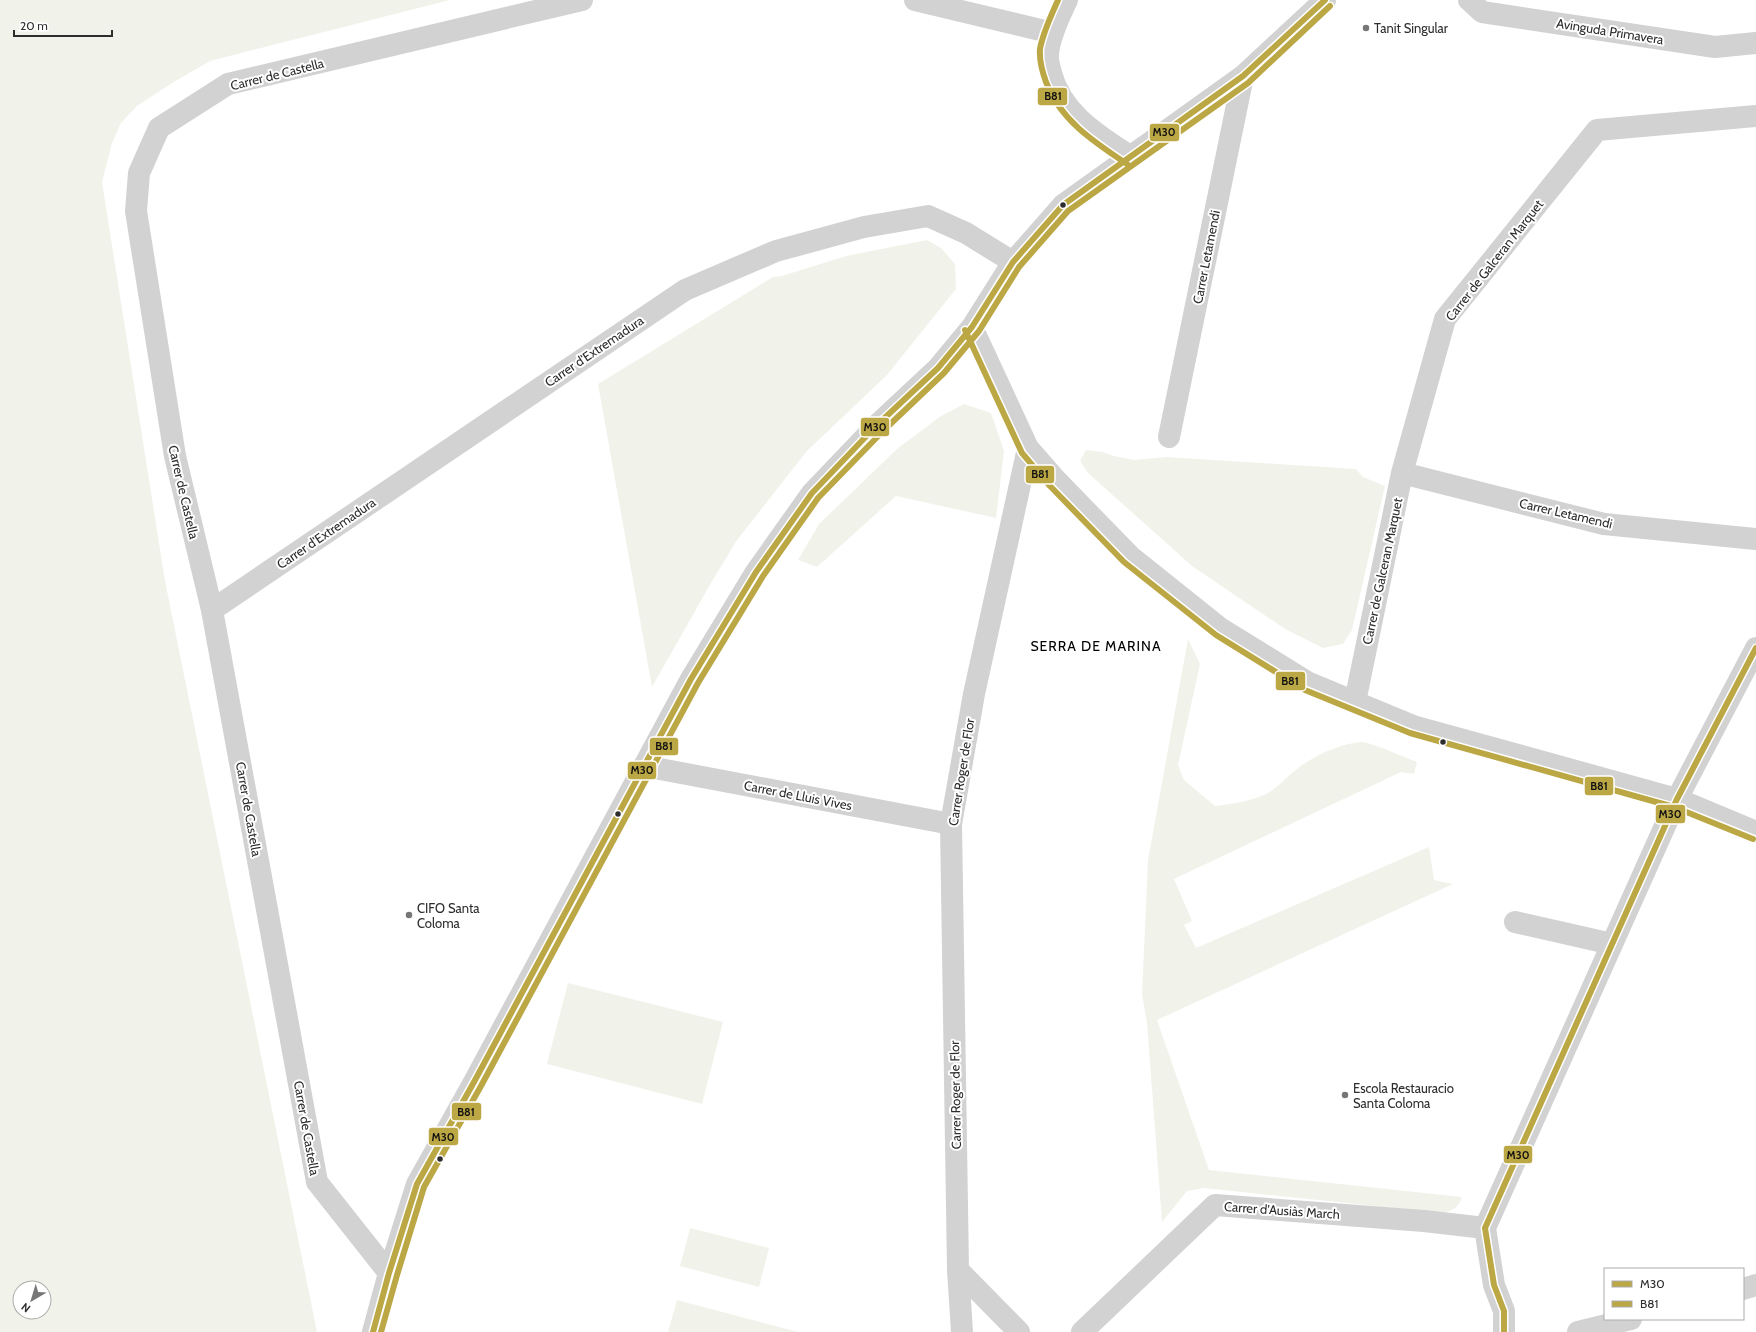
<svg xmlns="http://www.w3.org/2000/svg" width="1756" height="1332" viewBox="0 0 1756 1332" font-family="Cabin,sans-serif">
<rect width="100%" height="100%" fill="#fff"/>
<path fill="#f1f3eb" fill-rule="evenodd" d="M0,0h450l-240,61 -38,22 -35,23 -16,17 -9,20 -10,39 63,399 152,751h-317zM20,1288h24v24h-24z
M927,240l14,8 14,16 1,25 -69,86 -80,76 -70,89 -26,43 -59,104 -54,-303 175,-107 9,-1 64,-20z
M964,404l27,9 13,38 -8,67 -100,-22 -79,71 -19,-7 21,-36 78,-75 44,-33z
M1086,450l17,2 11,4 20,4 33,-3 189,12 7,8 22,9 -33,144 -9,14 -20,4 -38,-19 -93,-63 -104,-93 -8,-12z
M1188,639l12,25 -22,101 6,15 31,26c17,-2 36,-5 51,-12 13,-7 20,-17 31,-25 16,-13 44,-26 65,-27 7,0 45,16 55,20l-3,12 -13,-2 -227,107 18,42 -8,4 12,23 233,-101 5,33 19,4 -296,136 52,150 253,27c-3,11 -10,14 -20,16l-238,-25 -17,3 -25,31 -15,-199 -5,-29 6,-134z
M568,983l155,39 -21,82 -155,-40z
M690,1228l79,20 -10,39 -79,-21z
M677,1300l121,32h-130z"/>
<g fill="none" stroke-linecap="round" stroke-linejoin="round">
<path stroke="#d2d2d2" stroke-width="22" d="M915,0l138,33
M1067,0c-7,15 -20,41 -19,58 0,5 2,10 3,15 11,41 47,62 80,84
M1469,0l13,12 233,35 41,-4
M972,327l56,121 28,32 74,76 90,72 89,55 104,43 264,73 79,33
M1169,437l74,-361
M1402,473l202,51 152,15
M212,610l473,-320 91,-39 88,-24 64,-11 38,17 47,29
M1355,702l47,-229 43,-154 152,-189 159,-14
M644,766l307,58
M1515,922l97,22
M958,1270l61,62
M389,1273l-72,-91 -105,-572 -37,-154 -39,-245 3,-38 20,-45 69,-44 354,-84
M1743,1289l13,-4
M373,1332l16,-59 28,-89 57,-102 217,-403 65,-107 56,-79 65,-68 61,-57 34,-41 41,-65 50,-57 180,-129 82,-76
M962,1332l-4,-62 -7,-446 23,-130 54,-246
M1082,1332l133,-127 209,16 61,7
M1504,1332v-21l-10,-26 -9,-57 192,-429 79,-151
M1578,1332l53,-13"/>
<g stroke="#fff" stroke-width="9">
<path id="bus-1" d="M373,1332l16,-59 28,-89 57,-102 217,-403 65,-107 56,-79 65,-68 61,-57 34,-41 41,-65 50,-57 180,-129 82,-76
M1504,1332v-21l-10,-26 -9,-57 192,-429 79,-151"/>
</g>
<g stroke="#fff" stroke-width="9">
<path id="bus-2" d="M1058,0c-7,16 -15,32 -18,49 -1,12 2,22 6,33 14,38 48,60 81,82
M965,330l57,123 28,33 74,76 92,73 89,55 105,43 264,74 79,32
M381,1332l16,-57 27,-88 57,-101 217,-403 65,-107 55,-78 65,-67 61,-58 35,-42 40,-64 49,-56 180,-128 82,-77"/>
</g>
<use href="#bus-1" stroke="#bca745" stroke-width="6"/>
<use href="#bus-2" stroke="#bca745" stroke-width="6"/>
</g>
<g fill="#767676" stroke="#fff" stroke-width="1.5">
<circle cx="1366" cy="28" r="4"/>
<circle cx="409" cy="915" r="4"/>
<circle cx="1345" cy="1095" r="4"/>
</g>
<g fill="#2d2d2d" stroke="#fff" stroke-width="1.5">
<circle cx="1063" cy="205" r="3.5"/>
<circle cx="1443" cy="742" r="3.5"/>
<circle cx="618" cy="814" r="3.5"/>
<circle cx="440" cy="1159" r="3.5"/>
</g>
<g text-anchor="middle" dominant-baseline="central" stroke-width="4" stroke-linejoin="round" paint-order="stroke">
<g font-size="13" fill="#2d2d2d" stroke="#fff" text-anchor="start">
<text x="1374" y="28">Tanit Singular</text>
<text x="417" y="908">CIFO Santa<tspan x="417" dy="15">Coloma</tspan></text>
<text x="1353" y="1088">Escola Restauracio<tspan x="1353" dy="15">Santa Coloma</tspan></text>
</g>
<g font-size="13" fill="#2d2d2d" stroke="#fff">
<text transform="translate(1610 31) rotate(9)">Avinguda Primavera</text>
<text transform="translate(277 74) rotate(-14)">Carrer de Castella</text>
<text transform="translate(1206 257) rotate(-79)">Carrer Letamendi</text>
<text transform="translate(1494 260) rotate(-52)">Carrer de Galceran Marquet</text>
<text transform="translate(594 351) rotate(-34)">Carrer d'Extremadura</text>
<text transform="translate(184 492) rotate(77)">Carrer de Castella</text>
<text transform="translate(1566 513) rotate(13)">Carrer Letamendi</text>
<text transform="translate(326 533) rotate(-34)">Carrer d'Extremadura</text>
<text transform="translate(1382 571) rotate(-78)">Carrer de Galceran Marquet</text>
<text transform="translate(961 772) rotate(-81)">Carrer Roger de Flor</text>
<text transform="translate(798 795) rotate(11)">Carrer de Lluis Vives</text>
<text transform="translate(249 809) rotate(80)">Carrer de Castella</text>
<text transform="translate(955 1095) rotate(-91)">Carrer Roger de Flor</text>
<text transform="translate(307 1128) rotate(80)">Carrer de Castella</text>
<text transform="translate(1282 1210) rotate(4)">Carrer d'Ausiàs March</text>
</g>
<g font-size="14" letter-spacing="1" fill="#000" stroke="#fff">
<text x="1096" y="646">SERRA DE MARINA</text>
</g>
</g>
<g stroke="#fff" stroke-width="1.5">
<rect x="1037" y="87" width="31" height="19" rx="4" fill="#bca745"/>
<rect x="1149" y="123" width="31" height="19" rx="4" fill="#bca745"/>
<rect x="860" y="417" width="30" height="20" rx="4" fill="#bca745"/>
<rect x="1025" y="465" width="30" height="19" rx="4" fill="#bca745"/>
<rect x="1275" y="671" width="31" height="20" rx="4" fill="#bca745"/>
<rect x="649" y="737" width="30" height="19" rx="4" fill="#bca745"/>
<rect x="627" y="761" width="30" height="19" rx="4" fill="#bca745"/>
<rect x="1584" y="776" width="30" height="20" rx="4" fill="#bca745"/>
<rect x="1655" y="804" width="31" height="20" rx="4" fill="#bca745"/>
<rect x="451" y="1102" width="31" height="19" rx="4" fill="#bca745"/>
<rect x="428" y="1127" width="31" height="19" rx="4" fill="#bca745"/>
<rect x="1503" y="1145" width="30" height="19" rx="4" fill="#bca745"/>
</g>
<g font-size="11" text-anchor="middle" font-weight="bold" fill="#111">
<text x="1053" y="100">B81</text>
<text x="1164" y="136">M30</text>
<text x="875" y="431">M30</text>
<text x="1040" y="478">B81</text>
<text x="1290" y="685">B81</text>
<text x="664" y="750">B81</text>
<text x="642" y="774">M30</text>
<text x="1599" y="790">B81</text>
<text x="1670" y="818">M30</text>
<text x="466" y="1116">B81</text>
<text x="443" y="1141">M30</text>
<text x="1518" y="1159">M30</text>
</g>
<rect x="1604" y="1268" width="140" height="52" fill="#ffffff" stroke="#ababab"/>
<rect x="1612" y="1281" width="20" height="6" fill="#bca745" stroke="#ababab"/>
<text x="1640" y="1288" font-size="12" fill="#2d2d2d">M30</text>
<rect x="1612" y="1301" width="20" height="6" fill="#bca745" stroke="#ababab"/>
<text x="1640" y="1308" font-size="12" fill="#2d2d2d">B81</text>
<g transform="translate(32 1300) rotate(218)"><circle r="19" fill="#ffffff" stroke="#ababab"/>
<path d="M0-3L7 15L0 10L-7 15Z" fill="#767676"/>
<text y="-6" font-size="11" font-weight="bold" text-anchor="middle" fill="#2d2d2d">N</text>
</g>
<path d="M14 30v6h98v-6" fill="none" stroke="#2d2d2d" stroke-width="2"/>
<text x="20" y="30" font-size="12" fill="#2d2d2d" stroke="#ffffff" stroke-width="3" paint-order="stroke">20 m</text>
</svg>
